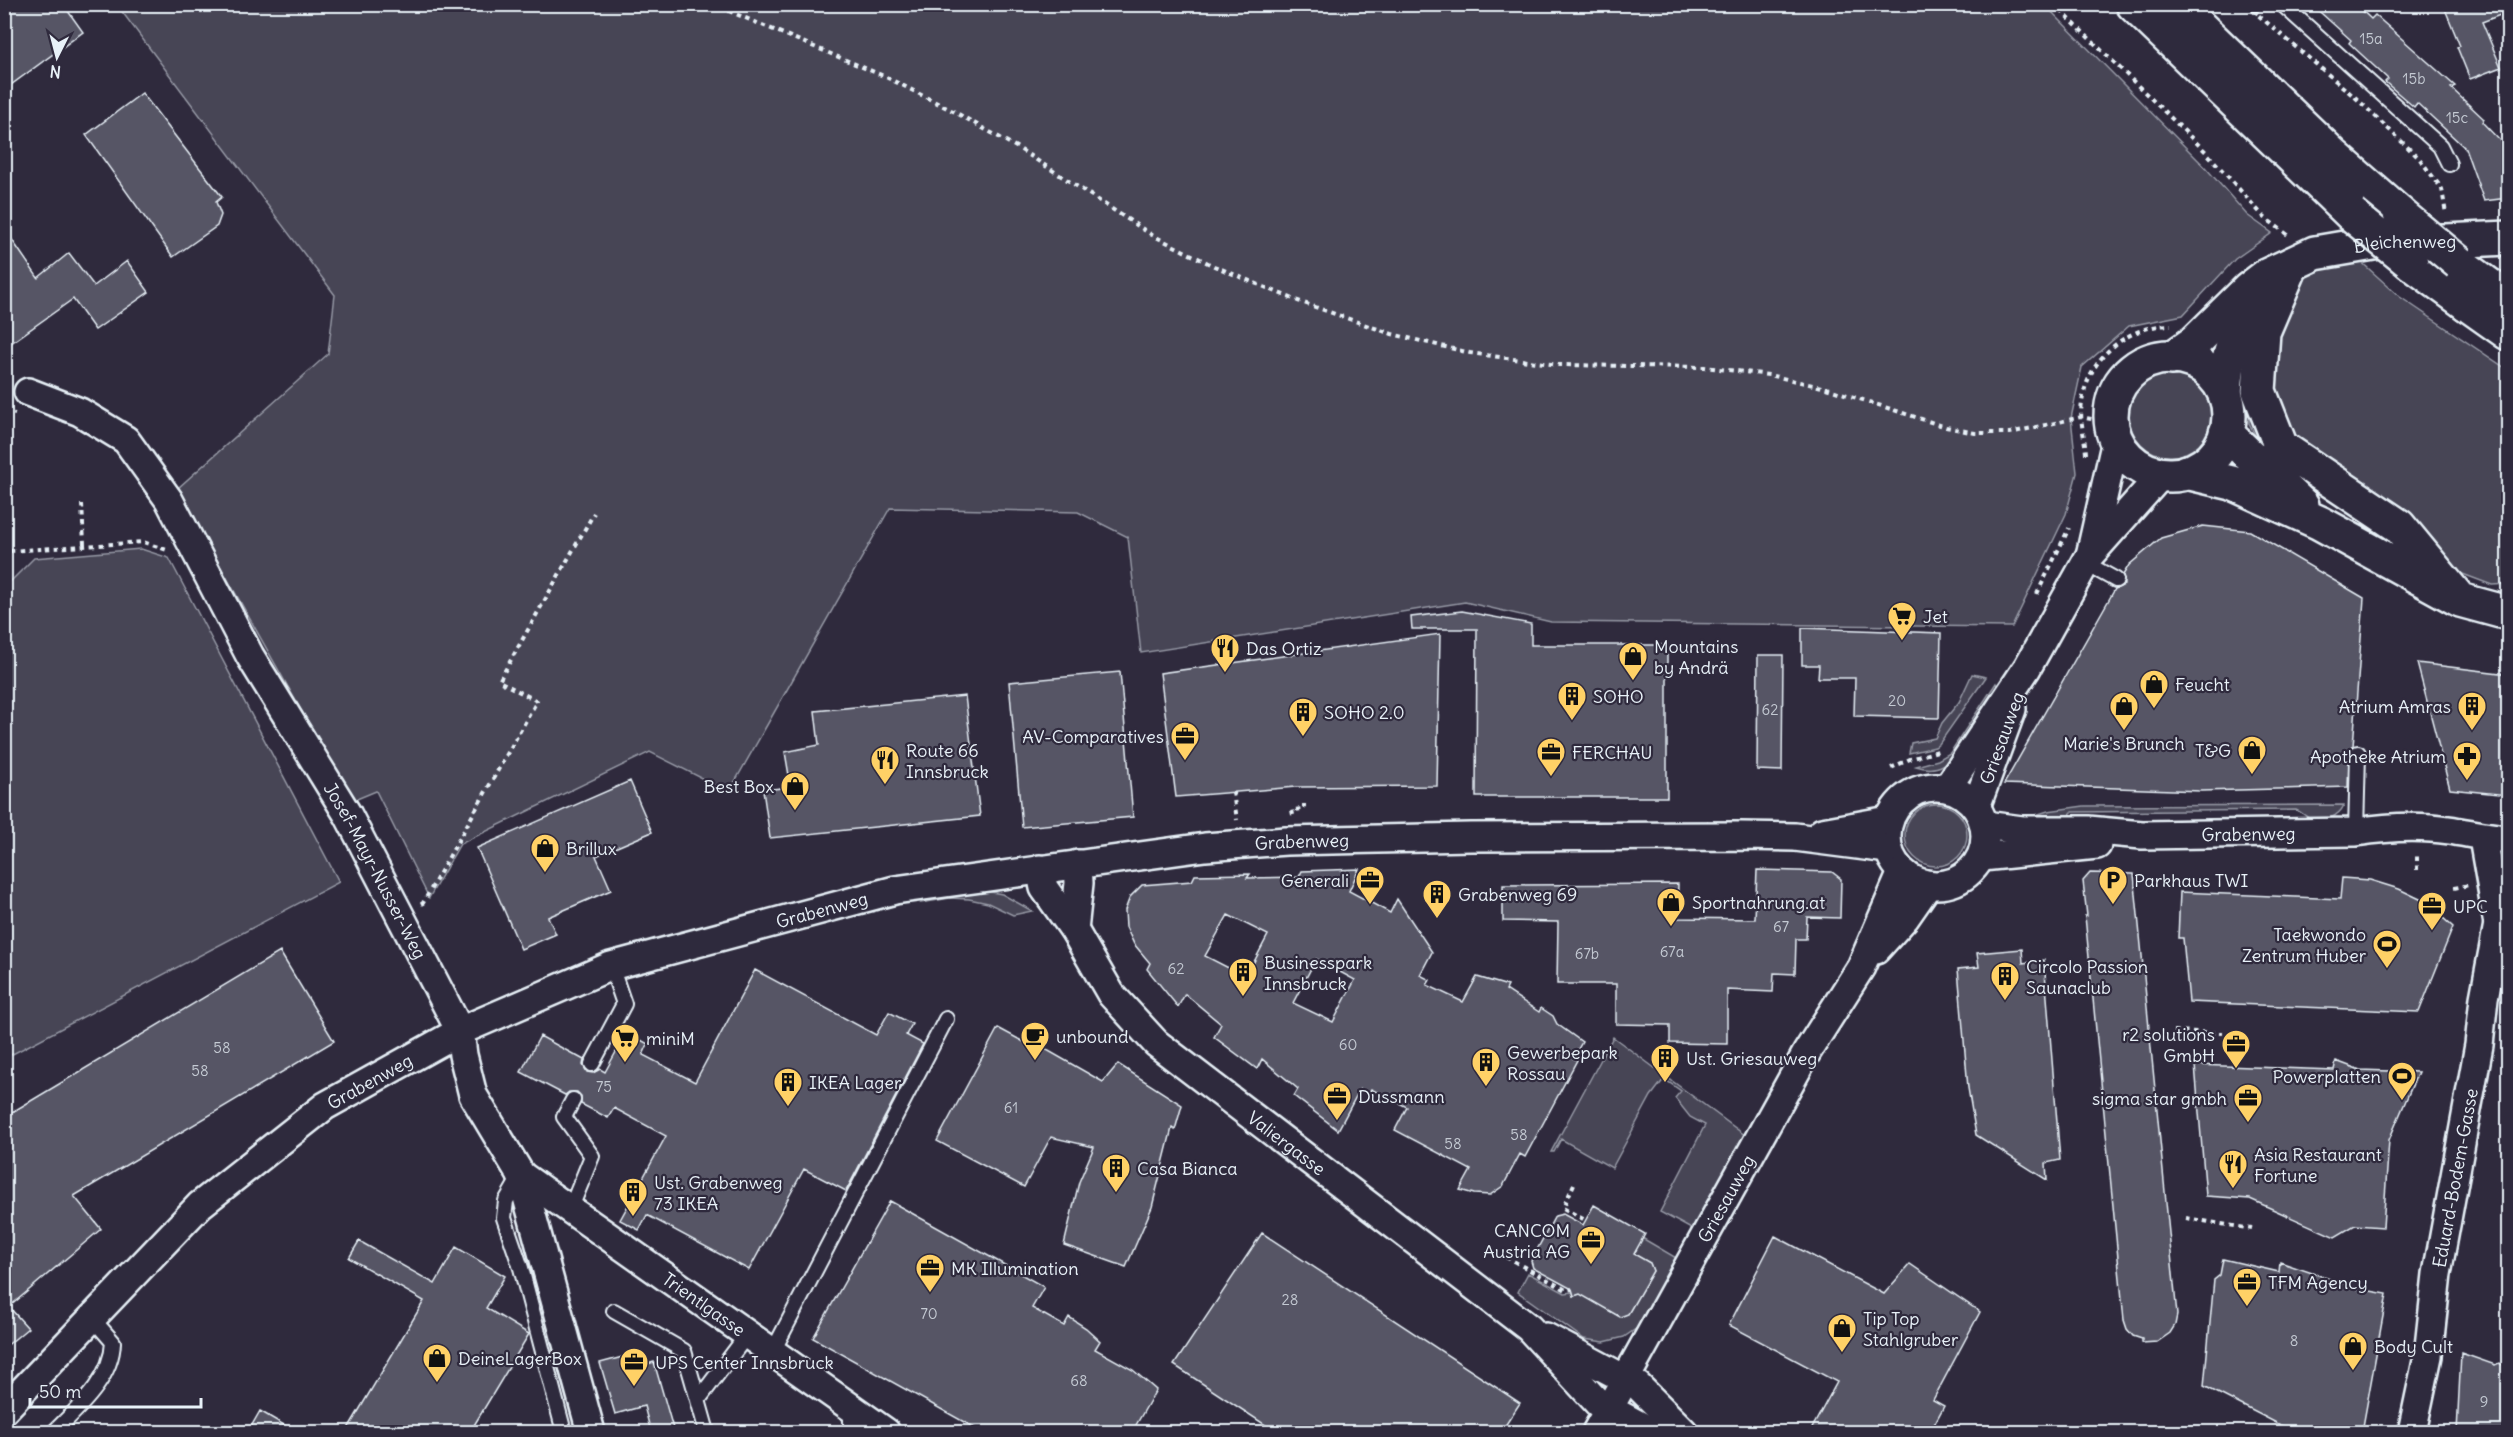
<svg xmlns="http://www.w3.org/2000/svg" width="2513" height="1437" viewBox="0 0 2513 1437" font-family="Delius,sans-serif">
<rect width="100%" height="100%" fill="#2f2a3d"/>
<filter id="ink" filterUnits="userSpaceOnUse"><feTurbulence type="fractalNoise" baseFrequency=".0167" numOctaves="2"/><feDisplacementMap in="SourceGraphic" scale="12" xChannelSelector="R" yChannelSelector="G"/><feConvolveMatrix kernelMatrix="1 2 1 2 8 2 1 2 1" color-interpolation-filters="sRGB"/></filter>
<g filter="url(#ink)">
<path fill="#464455" stroke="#979aa6" stroke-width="1.5" d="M117,5h1928l160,162 42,48 25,18 -37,26 -52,56 -54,11 -47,41 -11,51 6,55 -11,41 -54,113 -461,-5 -86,-20 -324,51 -13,-116 -50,-25 -188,-4 -161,284 -79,-40 -190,92 -31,54 -53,-107 -24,10 -175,-312 151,-135 7,-59z
M2358,259l42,38 108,73v214l-16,1 -40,-15 -192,-125 -11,-22v-26l-12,-23 43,-84 37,-20z
M2129 415a41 41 0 1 1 82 0a41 41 0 1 1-82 0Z
M141,549l28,9 170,324 -334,176v-471l29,-29z
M1972,674l14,3 -47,67 -4,3 -26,6 2,-10 24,-5 7,-15 17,-21z
M1996,683l2,4c-12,19 -37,68 -55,78 -9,5 -18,4 -27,1l22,-6 12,-7z
M1905 835a31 31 0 1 1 62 0a31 31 0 1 1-62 0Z
M2344,805c-5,12 -22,19 -35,13 -4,-2 -7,-6 -13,-8l-224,2 -7,7 -36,-2 19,-6 36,-5z
M980,890l22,4 30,17 -19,4 -25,-12 -19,-4 -19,-1 -29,5 4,-6z
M1613,1037l133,99 -53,94 -33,-18 45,-87 -15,-8 -15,-19 6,-7 -17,-12 -13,17 -39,72 -51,-29 -7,13h-3z
M1642,1238l36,21 -38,67 -16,11 -20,5 -20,-3 -66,-47 10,-19 37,20 8,-1 1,4 11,-4 1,5 34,20 8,-3 25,-43 -3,-8 -16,-9z"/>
<path fill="#575565" stroke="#e8f1f8" stroke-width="1.5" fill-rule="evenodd" d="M4,4h59l20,28 -79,58z
M2311,4h44l16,15 4,-4 80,71 -4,2 33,31 -2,3 23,24 3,52 -24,3 -19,-53 -48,-45 -3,4 -29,-25 3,-3 -39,-36 2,-3z
M2443,4h65v8l-26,10 19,45 -31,12 -13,-32 3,-1z
M142,93l80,104 -6,5 5,13 -4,11 -44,31 -87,-122z
M4,228l34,50 31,-25 25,33 33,-25 22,31 -54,38 -22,-31 -69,49z
M2203,526l47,5 114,67 -11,148 -4,7 -1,34 -147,4 -197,-7 111,-195 9,-4 -1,-10 6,-10 32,-27z
M1462,611l69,13v21h136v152h-191l1,-168h-65l-1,-12z
M1802,628l139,5 -2,85 -85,-2 1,-38h-37l1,-13h-17z
M1440,634l-3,152 -141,1 -120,10 -16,-124z
M1758,655h25l-1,116 -25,-1z
M2417,663l91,11v121l-58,-6z
M1120,672l13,145 -111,10 -13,-145z
M965,696l15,120 -210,22 -7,-48 28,-3 -6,-35 34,-7 -4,-34z
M630,781l22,51 -56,24 15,34 -63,27 8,17 -35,15 -44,-101z
M1359,869l-10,22 41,22 7,-14 35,53 -12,23 10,5 -3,5 36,17 14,-25 31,9 -2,4 33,22 2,-4 12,8 4,8 25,18 -9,16 4,2 -52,97 -5,-3 -17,32 -13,9 -16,-1 -14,-4 11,-20 -76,-40 12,-23 -36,-18 -2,4 -9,-4 -22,41 -44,-34 4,-7 -36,-30 -5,10 -43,-32 7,-13 -36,-30 -7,13 -31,-38 3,-6 -16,-19 -8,-17 -1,-17 5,-13 12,-12 50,-4 3,-6 55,-1 -3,4 52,-1 3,-6zM1228,915l40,20 -22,42 -41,-21zM1316,959l39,21 -22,42 -40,-19z
M1757,870l75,2 9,7 -1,39 -33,-1 -1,22h-10l-1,35 -21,-1 -1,19 -46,-2v54l-57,-1v-18l-54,-1v-40h-59l1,-62 -55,-1v-36l175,-1 -1,34 78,1z
M2090,873l44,1 43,441 -2,10 -5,8 -13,9 -15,1v-4l-9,-3 -6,-7 -3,-9 -39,-404h2l-4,-35z
M2342,878l28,2 29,9 25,12 29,26 -34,85 -230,-10 -6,-64h-5l2,-46 160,7z
M2022,949l1,14 21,-3 16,200 -14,3 1,17 -71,-45 -8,-47 -10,-119 21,-2 -2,-14z
M280,952l54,89 -260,155 27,33 -92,78 19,21 -24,20v-231z
M755,970l121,65 13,-23 23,12 -6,11 17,9 -77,147 -42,-22 -55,101 -102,-55 -8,15 -19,-10 46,-84 -52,-28 -6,10 -27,-14v-8l-4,-4h-8l-4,3 -44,-23 19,-36 44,24 -1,5 4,7 6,1 7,-4 5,3 22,-40 21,12 -5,11 52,27z
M998,1028l33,18 2,-4 70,40 15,-18 64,41 -7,25 -3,-2 -20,79 -26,60 -62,-22 15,-63 15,-35 -43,-10 -27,50 -87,-46z
M2336,1061l24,9 58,2 -29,68 -6,87 -28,-2 -20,12 -85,-38 -44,-3 -11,-131 139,5z
M890,1201l154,86 -12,21 32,18 5,-9 17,11 14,13 -5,8 38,21 23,20 -24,42h-150l-169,-94z
M1594,1205l51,29 -11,20 16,9 3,8 -25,43 -8,3 -40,-23 -6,2 -2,-7 -39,-21 -2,-7 24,-45 8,-2 20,11z
M1262,1233l258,170 -19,29h-225l-102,-67z
M1775,1236l109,58 26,-30 70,48 -47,88 11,6 -14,26h-120l27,-50 -108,-57z
M359,1241l76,43 21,-37 49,29 -19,32 43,26 -59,98h-124l78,-131 -75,-43z
M2223,1259l56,13 1,-10 79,27 28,5 -25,138h-68l-90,-46 10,-106 6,-5z
M2461,1353l34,12 4,-2 9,6v63h-51z
M634,1354l4,13 16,-5 20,70h-23l-7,-26 -29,8 -15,-51z
M260,1411l36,21h-48z"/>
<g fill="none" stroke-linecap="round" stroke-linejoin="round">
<g stroke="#e8f1f8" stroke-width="18">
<path id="lane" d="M2282,4l158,142 9,18
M2085,563l31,17
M2356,832l2,-79
M592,1064l32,-60 -13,-38
M520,1177l-14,24 -2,17 17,50 43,164
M570,1210l22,-54 -28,-39 9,-17
M614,1311l70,40 14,49
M772,1353l174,-334
M54,1432c24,-24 58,-53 59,-90l-21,-24
M707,1432l-9,-32 49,-65
M851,1432v-24"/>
</g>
<g stroke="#e8f1f8" stroke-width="32">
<g id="street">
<path id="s1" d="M28,392l52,20 46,28 43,60 81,156 98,159 112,216 3,24 10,40 48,80 70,257"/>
<path d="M2091,551l25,-111"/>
<circle cx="1936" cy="836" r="49"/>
<path d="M1947,788l80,-120 63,-113 72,-81"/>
<path d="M1976,807l36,-98"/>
<path id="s2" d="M1985,825l37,5h66l54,5 214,-3c31,-5 62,-7 93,-2 20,3 39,8 59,9"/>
<path d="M1822,832l67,-12"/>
<path d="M2483,838l15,86"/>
<path d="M1982,857l115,-12"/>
<path id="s3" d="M1040,869l4,19 30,42 37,64 45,49 373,285 69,75 54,29"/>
<path d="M1074,930l5,-47 -1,-19"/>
<path d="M1876,950l29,-32 23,-33"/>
<path id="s4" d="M521,1175l365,257"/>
<path d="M1546,1337l92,49 46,46"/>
<path id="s5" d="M4,1410l196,-205 125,-99 135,-75 151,-65 284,-76 310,-43 81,-6 185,-4 270,-1 54,1 93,12"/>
<path id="s6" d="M1596,1432l211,-380 54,-85 41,-95"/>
<path id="s7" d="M2412,1432l16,-76 9,-82 42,-229 5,-47 14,-74 10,-25"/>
</g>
</g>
<g stroke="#e8f1f8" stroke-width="38">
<g id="secondary">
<circle cx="2170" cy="416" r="59"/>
<path id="s8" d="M2172,358l23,-16 54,-53 17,-13 49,-23 70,-12h61l62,-3"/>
<path d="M2225,394c2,-45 11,-61 37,-98"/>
</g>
</g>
<g stroke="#e8f1f8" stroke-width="38">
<path id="primary" d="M2292,264l-29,68 -4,59 22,56 118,79 61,74
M2467,304l41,29
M2226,433l76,72
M2186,472l46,11 88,40 140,77 44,12h4"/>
</g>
<g stroke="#e8f1f8" stroke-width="38">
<path id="highway" d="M2133,4l219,211
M2176,4l157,151 67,59
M2411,263l56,41
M2459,263l49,36"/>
</g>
<path stroke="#e8f1f8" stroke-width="4" stroke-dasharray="4.5 4.5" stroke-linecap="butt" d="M712,4l174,73 67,34 65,37 134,87 62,31 84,35 94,33 78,19 88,12 146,2 65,8 57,13 120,39 29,6h35l71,-16 20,4
M2054,4l152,148 58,65 24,18
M2245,4l111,94 63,60 23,31 4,25
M2255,14l7,-10
M4,412l11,2
M2086,454c-1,-17 -7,-34 -4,-51 5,-44 45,-78 89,-78
M82,504l2,40
M4,558l6,-7 133,-9 24,8
M2037,594l32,-66
M1891,768l19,-9 31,-9
M1233,792l4,28
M1293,815l-1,-5 12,-1v-5
M2417,870v-17
M2454,888l15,-3
M421,904l2,-1 114,-202 -38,-20 95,-168
M2174,1031l48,2
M1574,1184l-11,24 22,12
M2186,1218l66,11
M1506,1257l60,33 6,-1"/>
<use href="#lane" stroke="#2f2a3d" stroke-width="14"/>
<use href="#street" stroke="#2f2a3d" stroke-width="27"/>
<use href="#secondary" stroke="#2f2a3d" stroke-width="33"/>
<use href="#primary" stroke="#2f2a3d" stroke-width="33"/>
<use href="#highway" stroke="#2f2a3d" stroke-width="33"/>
<g stroke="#e8f1f8" stroke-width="38" stroke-linecap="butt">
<path id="highway-bridge" d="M2400,214l59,49
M2352,215l59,48"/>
</g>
<use href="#highway-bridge" stroke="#2f2a3d" stroke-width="33"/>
</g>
</g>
<defs>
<g id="supermarket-pin" transform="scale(1.5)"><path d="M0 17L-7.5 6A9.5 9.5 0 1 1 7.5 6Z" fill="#ffd166" stroke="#2f2a3d"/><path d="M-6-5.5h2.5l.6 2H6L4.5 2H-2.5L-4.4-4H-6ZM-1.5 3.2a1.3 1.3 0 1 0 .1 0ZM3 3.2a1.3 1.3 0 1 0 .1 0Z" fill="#111"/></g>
<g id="restaurant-pin" transform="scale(1.5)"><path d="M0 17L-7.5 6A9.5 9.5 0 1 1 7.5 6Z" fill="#ffd166" stroke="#2f2a3d"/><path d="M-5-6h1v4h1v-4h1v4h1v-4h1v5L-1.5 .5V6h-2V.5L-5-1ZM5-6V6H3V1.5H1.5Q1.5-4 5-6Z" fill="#111"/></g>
<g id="shop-pin" transform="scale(1.5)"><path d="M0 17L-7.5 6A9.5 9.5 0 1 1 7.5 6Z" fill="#ffd166" stroke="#2f2a3d"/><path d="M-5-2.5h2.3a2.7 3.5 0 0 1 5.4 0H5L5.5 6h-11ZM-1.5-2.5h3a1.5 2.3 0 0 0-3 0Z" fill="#111"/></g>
<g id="building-pin" transform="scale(1.5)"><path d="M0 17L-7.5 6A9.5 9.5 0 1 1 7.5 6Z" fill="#ffd166" stroke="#2f2a3d"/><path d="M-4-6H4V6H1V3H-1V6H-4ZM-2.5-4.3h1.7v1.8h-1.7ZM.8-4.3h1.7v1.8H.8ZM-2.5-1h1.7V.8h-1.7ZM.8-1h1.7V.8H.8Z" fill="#111"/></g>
<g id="office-pin" transform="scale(1.5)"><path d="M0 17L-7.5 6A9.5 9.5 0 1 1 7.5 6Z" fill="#ffd166" stroke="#2f2a3d"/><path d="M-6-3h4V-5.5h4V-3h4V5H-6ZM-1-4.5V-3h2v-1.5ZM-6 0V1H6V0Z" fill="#111"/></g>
<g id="pharmacy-pin" transform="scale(1.5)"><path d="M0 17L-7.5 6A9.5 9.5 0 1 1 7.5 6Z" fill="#ffd166" stroke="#2f2a3d"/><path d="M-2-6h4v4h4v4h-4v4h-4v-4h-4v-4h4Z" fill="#111"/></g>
<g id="parking-pin" transform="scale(1.5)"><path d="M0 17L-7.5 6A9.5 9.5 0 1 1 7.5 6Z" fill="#ffd166" stroke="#2f2a3d"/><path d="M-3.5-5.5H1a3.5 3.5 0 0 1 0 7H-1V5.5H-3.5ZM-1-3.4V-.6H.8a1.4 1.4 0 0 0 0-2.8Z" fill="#111"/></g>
<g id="stadium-pin" transform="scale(1.5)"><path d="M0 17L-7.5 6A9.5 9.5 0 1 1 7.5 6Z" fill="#ffd166" stroke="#2f2a3d"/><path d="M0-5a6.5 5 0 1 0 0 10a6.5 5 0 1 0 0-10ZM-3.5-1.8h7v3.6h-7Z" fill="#111"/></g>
<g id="cafe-pin" transform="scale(1.5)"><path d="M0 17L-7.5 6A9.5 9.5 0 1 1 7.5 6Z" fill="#ffd166" stroke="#2f2a3d"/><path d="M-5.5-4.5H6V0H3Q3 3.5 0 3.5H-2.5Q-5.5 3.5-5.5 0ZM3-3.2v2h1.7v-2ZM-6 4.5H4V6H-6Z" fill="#111"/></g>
</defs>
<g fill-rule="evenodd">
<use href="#supermarket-pin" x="1902" y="616"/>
<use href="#restaurant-pin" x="1225" y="648"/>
<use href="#shop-pin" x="1633" y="656"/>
<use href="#shop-pin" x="2154" y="684"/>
<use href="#building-pin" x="1572" y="696"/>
<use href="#shop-pin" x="2124" y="706"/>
<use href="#building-pin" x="2472" y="706"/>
<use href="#building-pin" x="1303" y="712"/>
<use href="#office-pin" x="1185" y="736"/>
<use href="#shop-pin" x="2252" y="750"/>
<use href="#office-pin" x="1551" y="752"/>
<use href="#pharmacy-pin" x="2467" y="756"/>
<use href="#restaurant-pin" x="885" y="760"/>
<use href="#shop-pin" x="795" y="786"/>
<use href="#shop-pin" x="545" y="848"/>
<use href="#office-pin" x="1370" y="880"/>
<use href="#parking-pin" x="2113" y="880"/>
<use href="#building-pin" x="1437" y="894"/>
<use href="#shop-pin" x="1671" y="902"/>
<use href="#office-pin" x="2432" y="906"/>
<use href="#stadium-pin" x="2387" y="944"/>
<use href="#building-pin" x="1243" y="972"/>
<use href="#building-pin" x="2005" y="976"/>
<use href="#cafe-pin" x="1035" y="1036"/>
<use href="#supermarket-pin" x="625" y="1038"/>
<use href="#office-pin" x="2236" y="1044"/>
<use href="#building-pin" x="1665" y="1058"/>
<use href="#building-pin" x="1486" y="1062"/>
<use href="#stadium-pin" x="2402" y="1076"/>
<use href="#building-pin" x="788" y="1082"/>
<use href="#office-pin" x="1337" y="1096"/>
<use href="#office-pin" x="2248" y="1098"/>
<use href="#restaurant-pin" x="2233" y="1164"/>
<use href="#building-pin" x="1116" y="1168"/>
<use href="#building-pin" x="633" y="1192"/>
<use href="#office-pin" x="1591" y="1240"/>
<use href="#office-pin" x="930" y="1268"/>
<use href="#office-pin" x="2247" y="1282"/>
<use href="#shop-pin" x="1842" y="1328"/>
<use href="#shop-pin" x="2353" y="1346"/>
<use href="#shop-pin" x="437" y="1358"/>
<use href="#office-pin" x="634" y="1362"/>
</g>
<g text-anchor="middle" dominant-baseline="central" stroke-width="4.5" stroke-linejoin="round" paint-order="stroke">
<g font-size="15" fill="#c4cad3">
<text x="2371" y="38">15a</text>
<text x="2414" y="78">15b</text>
<text x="2457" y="117">15c</text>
<text x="1897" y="700">20</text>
<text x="1770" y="709">62</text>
<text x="1781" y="926">67</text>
<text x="1672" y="951">67a</text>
<text x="1587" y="953">67b</text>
<text x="1176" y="968">62</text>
<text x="1348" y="1044">60</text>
<text x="222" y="1047">58</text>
<text x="200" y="1070">58</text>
<text x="604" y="1086">75</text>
<text x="1011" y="1107">61</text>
<text x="1519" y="1134">58</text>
<text x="1453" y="1143">58</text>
<text x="1290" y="1299">28</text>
<text x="929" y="1313">70</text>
<text x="2294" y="1340">8</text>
<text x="1079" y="1380">68</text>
<text x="2484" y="1401">9</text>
</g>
<g font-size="18" fill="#e8f1f8" stroke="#2f2a3d">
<text stroke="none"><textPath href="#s8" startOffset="270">Bleichenweg</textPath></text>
<text transform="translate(2002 738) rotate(-70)">Griesauweg</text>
<text stroke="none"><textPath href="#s2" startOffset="264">Grabenweg</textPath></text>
<text stroke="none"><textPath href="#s5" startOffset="1466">Grabenweg</textPath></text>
<text stroke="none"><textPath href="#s1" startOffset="608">Josef-Mayr-Nusser-Weg</textPath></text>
<text stroke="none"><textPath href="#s5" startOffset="980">Grabenweg</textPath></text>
<text stroke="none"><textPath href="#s5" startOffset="494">Grabenweg</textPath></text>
<text stroke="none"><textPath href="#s3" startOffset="376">Valiergasse</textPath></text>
<text stroke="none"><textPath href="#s7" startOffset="258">Eduard-Bodem-Gasse</textPath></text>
<text stroke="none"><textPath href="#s6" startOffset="267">Griesauweg</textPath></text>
<text stroke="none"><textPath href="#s4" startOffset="224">Trientlgasse</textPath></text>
</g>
<g font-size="18" fill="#e8f1f8" stroke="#2f2a3d" text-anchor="start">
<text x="1923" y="616">Jet</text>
<text x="1654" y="646">Mountains<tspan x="1654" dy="21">by Andrä</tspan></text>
<text x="1246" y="648">Das Ortiz</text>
<text x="2175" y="684">Feucht</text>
<text x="1593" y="696">SOHO</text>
<text x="2451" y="706" text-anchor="end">Atrium Amras</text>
<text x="1324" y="712">SOHO 2.0</text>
<text x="1164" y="736" text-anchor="end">AV-Comparatives</text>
<text x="2124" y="743" text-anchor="middle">Marie's Brunch</text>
<text x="906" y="750">Route 66<tspan x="906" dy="21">Innsbruck</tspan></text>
<text x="2231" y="750" text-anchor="end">T&amp;G</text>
<text x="1572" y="752">FERCHAU</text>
<text x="2446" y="756" text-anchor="end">Apotheke Atrium</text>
<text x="774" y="786" text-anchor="end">Best Box</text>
<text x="566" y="848">Brillux</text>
<text x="1349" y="880" text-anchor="end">Generali</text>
<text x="2134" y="880">Parkhaus TWI</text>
<text x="1458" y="894">Grabenweg 69</text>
<text x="1692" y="902">Sportnahrung.at</text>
<text x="2453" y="906">UPC</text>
<text x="2366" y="934" text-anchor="end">Taekwondo<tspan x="2366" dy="21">Zentrum Huber</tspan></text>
<text x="1264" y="962">Businesspark<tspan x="1264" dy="21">Innsbruck</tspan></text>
<text x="2026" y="966">Circolo Passion<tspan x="2026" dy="21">Saunaclub</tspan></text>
<text x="2215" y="1034" text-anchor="end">r2 solutions<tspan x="2215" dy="21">GmbH</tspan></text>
<text x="1056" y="1036">unbound</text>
<text x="646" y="1038">miniM</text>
<text x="1507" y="1052">Gewerbepark<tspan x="1507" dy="21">Rossau</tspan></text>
<text x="1686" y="1058">Ust. Griesauweg</text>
<text x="2381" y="1076" text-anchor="end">Powerplatten</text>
<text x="809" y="1082">IKEA Lager</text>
<text x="1358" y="1096">Dussmann</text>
<text x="2227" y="1098" text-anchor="end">sigma star gmbh</text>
<text x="2254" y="1154">Asia Restaurant<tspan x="2254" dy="21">Fortune</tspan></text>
<text x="1137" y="1168">Casa Bianca</text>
<text x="654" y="1182">Ust. Grabenweg<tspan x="654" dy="21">73 IKEA</tspan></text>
<text x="1570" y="1230" text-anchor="end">CANCOM<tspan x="1570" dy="21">Austria AG</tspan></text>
<text x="951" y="1268">MK Illumination</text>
<text x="2268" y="1282">TFM Agency</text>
<text x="1863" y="1318">Tip Top<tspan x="1863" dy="21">Stahlgruber</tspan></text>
<text x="2374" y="1346">Body Cult</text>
<text x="458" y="1358">DeineLagerBox</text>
<text x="655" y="1362">UPS Center Innsbruck</text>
</g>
</g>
<rect width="2513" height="1437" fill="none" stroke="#2f2a3d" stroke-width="24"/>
<rect x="12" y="12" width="2489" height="1413" fill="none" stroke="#e8f1f8" stroke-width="2" filter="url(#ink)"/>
<g transform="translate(57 57) rotate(186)" stroke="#2f2a3d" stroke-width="4.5" paint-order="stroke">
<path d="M0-4.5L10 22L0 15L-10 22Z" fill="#e8f1f8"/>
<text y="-9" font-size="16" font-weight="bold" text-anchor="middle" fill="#e8f1f8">N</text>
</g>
<path d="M30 1398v9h171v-9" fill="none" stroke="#e8f1f8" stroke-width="3"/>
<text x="39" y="1398" font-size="18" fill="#e8f1f8" stroke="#2f2a3d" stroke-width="4.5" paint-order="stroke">50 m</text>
</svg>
